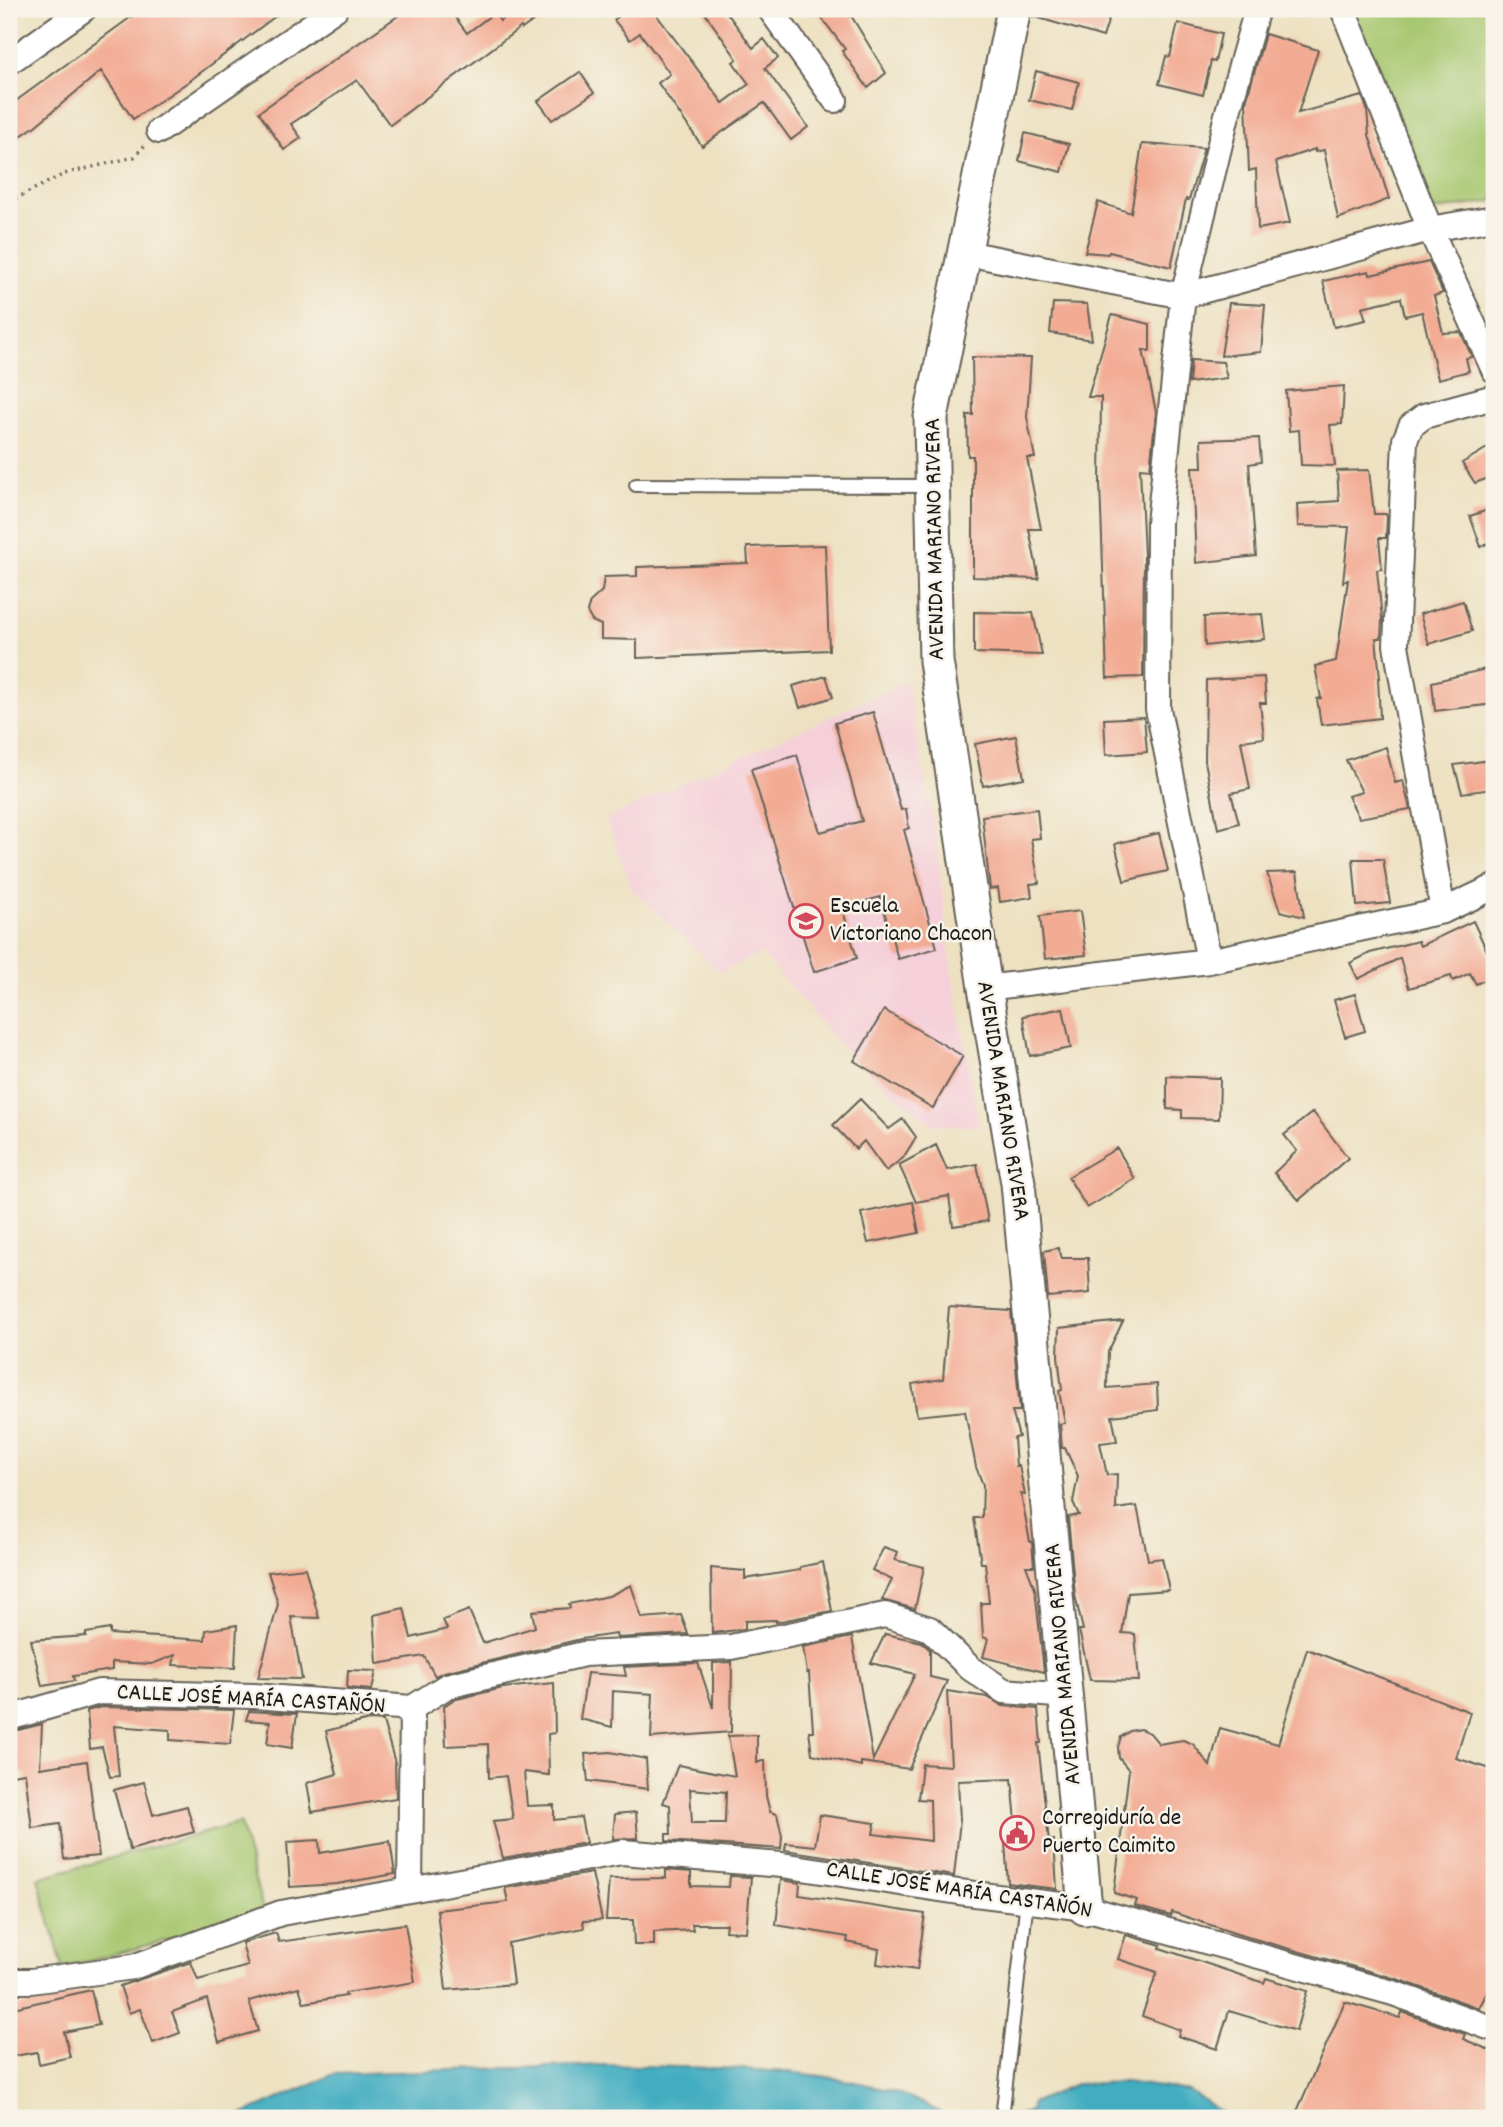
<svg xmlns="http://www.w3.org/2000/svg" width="1503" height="2127" viewBox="0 0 1503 2127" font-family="Dekko,sans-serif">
<rect width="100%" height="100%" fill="#f7f3e8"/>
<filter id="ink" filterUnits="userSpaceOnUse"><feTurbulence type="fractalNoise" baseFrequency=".0143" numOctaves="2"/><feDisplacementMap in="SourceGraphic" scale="14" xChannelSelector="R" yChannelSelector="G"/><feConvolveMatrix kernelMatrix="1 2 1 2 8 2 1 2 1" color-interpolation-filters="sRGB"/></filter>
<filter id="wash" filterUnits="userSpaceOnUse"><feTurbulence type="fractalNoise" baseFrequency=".00686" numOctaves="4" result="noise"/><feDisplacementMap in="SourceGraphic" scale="28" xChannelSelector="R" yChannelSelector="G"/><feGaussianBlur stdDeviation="1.57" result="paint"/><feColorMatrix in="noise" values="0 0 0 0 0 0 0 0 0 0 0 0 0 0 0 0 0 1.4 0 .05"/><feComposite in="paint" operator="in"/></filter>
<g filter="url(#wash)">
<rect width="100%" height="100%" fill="#ede1c1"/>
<path fill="#f5cfd9" d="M907,682l22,121 5,19 18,151 27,154 -48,-3 -77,-63 -93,-108 -41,19 -87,-82 -27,-70 46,-23z"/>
<path fill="#a7c76f" stroke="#627246" stroke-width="2" d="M1344,9h150v192l-61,10z
M240,1823l24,91 -201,54 -25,-90z"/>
<path fill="#42adc1" stroke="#2f646e" stroke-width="2" d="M609,2065c93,4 205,-1 294,30 16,5 33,16 48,23h-716l99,-44z
M1125,2082l64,9 41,27h-221l21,-7 2,-8 44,-19z"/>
<g id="blocks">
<path fill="#f3ac94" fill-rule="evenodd" d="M142,9h143l-97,73 -55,37 -32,-48 -67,56 -25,17v-38z
M408,9h41l18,24 27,-20 6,8 10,-8 -3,-4h42l-27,20 -1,-2 -131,98 -33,-45 -66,44 10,14 -17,12 -25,-38z
M628,9h24l71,94 26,-19 -16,-22 4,-3 -35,-50h22l29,39 11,-9 14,19 -13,10 43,59 -17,13 -27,-37 -62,43 -44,-63 12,-9 -30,-41 -10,7 -16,-20z
M815,9h29l5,7 1,-2 36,59 -18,15 -26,-37 3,-2z
M1033,9h79l-9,28 -71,-21z
M1178,23l43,11 -6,28 -4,-1 -8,34 -44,-11 7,-28 4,1z
M1265,34l53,16 -20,63 64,-17 5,13 2,26 20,64 -51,20 -14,-69 -9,2v-3l-39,13 14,61 -32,6 -2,-60 -7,2 -3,-69z
M1036,71l43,11 -7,28 -43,-10z
M580,72l14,21 -42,27 -14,-19z
M1025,133l44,11 -7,28 -43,-11z
M1142,144l62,4 -15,52 -3,-1 -15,68 -62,-15 -1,2 -23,-2 13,-50 33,11z
M1429,262l14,31 -9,3 9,37 18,-1 11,25 -6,1 3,13 -31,8 -16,-67 -17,4 -4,-18 -39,9 4,13 -32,7 -11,-46 46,-10 1,4z
M1053,303l34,1 5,36 -42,-7z
M1229,303l36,2 -4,47 -40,4z
M1112,315l38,9v27l-7,-1 13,62 -6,57 -10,-1 4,88 -1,121 -36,1 -7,-195 1,-86h-13z
M972,357l59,1 -4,59 8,41h-8l14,71h-12l10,50 -66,-2v-121h-5l-1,-41h6z
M1191,360l32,2 4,16 -38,5z
M1344,386l-2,38 -12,1 5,41 -34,-1 -2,-35 -10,1 -3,-40z
M1259,438l2,24 -12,2 7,92 -60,7 -4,-96h10l-1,-27z
M1494,444v32l-19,7 -13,-20z
M1369,470l5,44h12l1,3 -1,21h-7l3,31 -5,1 5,49 -1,19h-5l4,40h-2l2,40 -59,7 -4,-26 4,-1 -6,-32 21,-5 12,-81 -5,2 6,-55 -51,-1 -1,-22 42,-3 -2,-30z
M1494,508v32l-13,7 -11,-31z
M825,545l4,105 -192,8v-18l-36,-1v-14l-9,-4 -5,-9 3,-10 12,-11 2,-14 33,-1v-9l111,-4 -1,-16z
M1463,601l9,30 -43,13 -9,-30z
M974,612l59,1 9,42 -68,-2z
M1262,614l3,25 -60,7 -1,-29z
M1494,667v37l-59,7 -3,-29z
M826,676l7,21 -33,11 -7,-22z
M1264,677l2,26h-6l4,35 -23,3 9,48 -19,4 8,30 -21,6 -13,-68 1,-81z
M873,712l28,98 5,-1 3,19 -5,2 33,118 -39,11 -18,-62 -38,11 15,50 -43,14 -63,-203 46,-14 23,77 42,-11 -27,-98z
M1144,717l3,35 -41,3 -2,-36z
M1016,736l8,42 -41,8 -8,-42z
M1386,747l9,36 8,-2 7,28 -51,9 -11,-22 14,-4 -16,-32z
M1491,760l3,29 -32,4 -8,-28z
M1037,809l3,29 -9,1 8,44 -9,1 2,13 -32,5 -2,-14 -8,1 -8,-73z
M1159,833l9,38 -44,10 -9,-37z
M1353,859h30l7,44 -33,3z
M1297,872l7,45 -24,-6 -13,-38z
M1080,911l6,44 -41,4 -5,-43z
M1473,921l21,45v10l-18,8 -6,-11 -17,8 -2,-5 -42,12 -9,-30 -42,21 -8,-16 20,-10 48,-12 2,5z
M1355,994l10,37 -20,6 -11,-37z
M1063,1008l8,40 -41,8 -7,-40z
M884,1010l79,46 -30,52 -79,-47z
M1167,1076l53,2 -1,41 -37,-1v-8l-15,-1z
M860,1099l29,30 14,-10 13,18 -13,21 -17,13 -22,-30 -8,8 -23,-24z
M1313,1112l35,46 -49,42 -25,-27 23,-22 -13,-16z
M936,1145l11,25 30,-6 11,57 -35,5 -4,-30 -33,6 -17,-37z
M1117,1148l18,31 -48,29 -19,-31z
M913,1202l6,31 -51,10 -7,-30z
M1058,1248l4,10h26l2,35 -42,4 -4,-46z
M949,1307l62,4 9,100h-8l7,26 -5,1 2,28h3l6,29 -4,-1 9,48h2l2,24h-8l9,23 9,83 -61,-15 5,-18 -5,-2 -2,-34h8l-4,-40h-4l-7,-45h8l1,-33 -7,-18 -11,-56 -48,5 -5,-32 31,-5z
M1123,1321l-15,31 -1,36 50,-4 1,26 -46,6 5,25 -17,2 7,32 10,-1 -1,35 21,-3 11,54 14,-2 7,32 -41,3 -6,40 13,1 4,47 -49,-1 -11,-50h4l-8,-35 -7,-78 11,-2 -6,-13 5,-26 -13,-28h-3l-2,-24 5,-1 -6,-32 3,-1 -4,-34 1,-28z
M884,1547l14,5 -3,8 29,7 -9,42 -33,-9 10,-20 -20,-10z
M823,1562l9,49 -56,11v-2l-31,1v8l-33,4 -1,-65 34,3v8l55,-9v-3z
M305,1568l14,50 -28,-1 11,62 -44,-1 20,-74 -10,-32z
M631,1585l11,33 39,-3 7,19 -71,4 -1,-4 -35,5 -137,33 -9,4 -11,-20 -47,8 -3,-49 30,-7 7,30 36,-9 -4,-9 26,-10 14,33 52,-16 -3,-16 38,-3 -1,-4 40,-8z
M237,1625l-2,43 -62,-3 2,-10 -23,9 -40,-2v8l-39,6 1,5 -32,5 -11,-46 55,-4v-3l24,-4v5l95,6 1,-10z
M885,1634l37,8 8,8v27l17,4 -38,88 -48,-7v4l-49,-12 -3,-23h4l-4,-58h-2l-4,-26 49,-10 21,123 42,-86 -44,-11z
M1307,1649l163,63 -14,46 38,12v209l-15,29 -82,-29 -160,-45 -65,-22 -1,4 -36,-10 2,-6 -23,-7 15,-123 -10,-12 -1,-11 3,-10 9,-6 10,-2 10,4 9,11 24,-4 10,4 17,22 10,-38 58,16z
M732,1662l-1,70 -80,6 2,-44 -40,-3 -1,36 -32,-8 7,-46 39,3 -2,-9 74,-4 15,45v-45z
M348,1670l28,1 -4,19 -25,-2z
M554,1683l1,50 -7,1 1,41 -25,-3 3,34 27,-1v15l27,-3 5,26 -83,15 -10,-37 20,-2 -7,-43 -17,2 -1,-34 -42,2 -2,-40 9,-6 50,-12z
M947,1691l40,6 16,9 35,3 3,34h-3l11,98 5,-1 3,49 -49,-6 -3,-40h13l-6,-64 -54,2 2,39 -6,56 -169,-26 1,-7 29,3 5,-31 55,8 -2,11 58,7 -1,-41 -12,-1 4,-35 29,2z
M101,1707l133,3 -4,34 -60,-4v-10l-56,-4 5,50 -9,1 -8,-30 -12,2 -3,-38z
M249,1711l48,3 -5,34 -25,-4 3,-22 -24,-2z
M369,1720l14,1 12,42 1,35 -84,14 -5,-29 30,-9 -11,-43z
M42,1724l-2,44 47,-7 12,95 -35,3 -4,-35 -28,4 -7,-55 -14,2v-43z
M757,1735v28l8,-3 1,36 4,16 7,2 5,22 -1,13 -115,-8v-7h5l-1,-29 -7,-2 15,-38 57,11 -7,-40zM690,1789l36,3 -1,31h-33z
M610,1752l36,7 2,30 -60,-8 -3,-27z
M144,1782l9,33 34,-9 7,26 -64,18 -16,-60z
M636,1812l2,26 -25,1 2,-25z
M319,1840l1,13 70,-12 5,33 -58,10 -47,3 -3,-45z
M666,1870l25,2v14l38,1 1,-11 21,1 -5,55 -21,-1 1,-7h-34l1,6 -39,2v13h-20l-1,-25h-27l3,-41 57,-1z
M592,1873l10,47 -19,1 1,7 -76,15 5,41 -67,6 -9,-80 71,-8 -3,-14z
M781,1880l19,3 -1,12 126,19 -8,56 -40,-6 2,-15 -32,-7 1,-5 -72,-12z
M405,1924l10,58 -70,11 1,3 -42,7 -5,-16 -50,14 9,30 -39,11 -12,-43 -35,13 8,21 -27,10 -13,-34 -11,4 -9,-27 71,-24 7,18 50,-14 -6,-23 34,-10 3,9z
M1126,1935l35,10 -1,3 104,35 2,-5 41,13 -11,40 -67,-20 -12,38 -39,-13 2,-6 -38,-14 15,-44 -39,-13z
M91,1990l8,35 -35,7 6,25 -31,7 -2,-12 -28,5v-48z
M1345,2002l55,16 2,-6 63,22 -2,5 31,13v66h-200z"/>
</g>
</g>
<g filter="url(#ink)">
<use href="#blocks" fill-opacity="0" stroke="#656156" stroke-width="2"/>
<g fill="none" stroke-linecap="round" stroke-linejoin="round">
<g stroke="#656156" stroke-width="16">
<path id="service" d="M636,485l295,1
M1002,2118l25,-218"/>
</g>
<g stroke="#656156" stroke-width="28">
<path id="minor" d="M770,9l65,91
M1343,9l87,220 64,141
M9,62l75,-53
M159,131l176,-122
M966,253l217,43 247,-67 64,-11
M1443,911l-47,-266 9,-205 6,-14 13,-10 70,-19
M1209,961l-51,-252 1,-186 24,-227 44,-181 30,-106
M985,988l224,-27 234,-50 51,-24
M9,1718l90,-26 155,4 158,12 35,-22 137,-32 147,-7 154,-32 45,14 40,39 34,23 63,5
M410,1888l2,-180
M9,1981h22l102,-14 148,-54 341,-61 160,13 177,27 126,16 308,85 101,36"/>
</g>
<g stroke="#656156" stroke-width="37">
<path id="secondary" d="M1014,9l-83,408 5,244 49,327 33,195 67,725"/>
</g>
<path stroke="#656156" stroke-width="3.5" stroke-dasharray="2 5" stroke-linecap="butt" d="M9,202l55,-28 70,-17 11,-12"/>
<use href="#service" stroke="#fff" stroke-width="12"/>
<use href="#minor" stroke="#fff" stroke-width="24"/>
<use href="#secondary" stroke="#fff" stroke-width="33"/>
</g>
</g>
<defs>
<g id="school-ring" transform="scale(1.75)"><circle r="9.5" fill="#f7f3e8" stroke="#d1495b" stroke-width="1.5"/><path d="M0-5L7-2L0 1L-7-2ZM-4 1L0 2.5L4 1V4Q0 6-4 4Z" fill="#d1495b"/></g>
<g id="civic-ring" transform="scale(1.75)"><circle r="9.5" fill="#f7f3e8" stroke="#d1495b" stroke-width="1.5"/><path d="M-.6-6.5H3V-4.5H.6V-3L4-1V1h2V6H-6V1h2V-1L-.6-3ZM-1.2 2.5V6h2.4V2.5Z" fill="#d1495b"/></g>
</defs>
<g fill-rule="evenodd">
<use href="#school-ring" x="806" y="921"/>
<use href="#civic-ring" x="1017" y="1833"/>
</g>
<g text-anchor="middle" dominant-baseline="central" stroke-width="5" stroke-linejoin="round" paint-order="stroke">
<g font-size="24" fill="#1c1c1c" stroke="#f7f3e8">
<text transform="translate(936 539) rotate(-91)">AVENIDA MARIANO RIVERA</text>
<text transform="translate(1002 1101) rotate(81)">AVENIDA MARIANO RIVERA</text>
<text transform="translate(1064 1664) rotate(-95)">AVENIDA MARIANO RIVERA</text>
<text transform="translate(251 1700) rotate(3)">CALLE JOSÉ MARÍA CASTAÑÓN</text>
<text transform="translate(959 1891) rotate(9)">CALLE JOSÉ MARÍA CASTAÑÓN</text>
</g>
<g font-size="24" fill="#1c1c1c" stroke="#f7f3e8" text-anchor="start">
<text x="830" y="907">Escuela<tspan x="830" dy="28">Victoriano Chacon</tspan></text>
<text x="1042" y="1819">Corregiduría de<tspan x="1042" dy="28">Puerto Caimito</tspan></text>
</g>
</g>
<rect width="1503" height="2127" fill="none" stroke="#f7f3e8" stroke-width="35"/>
</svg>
